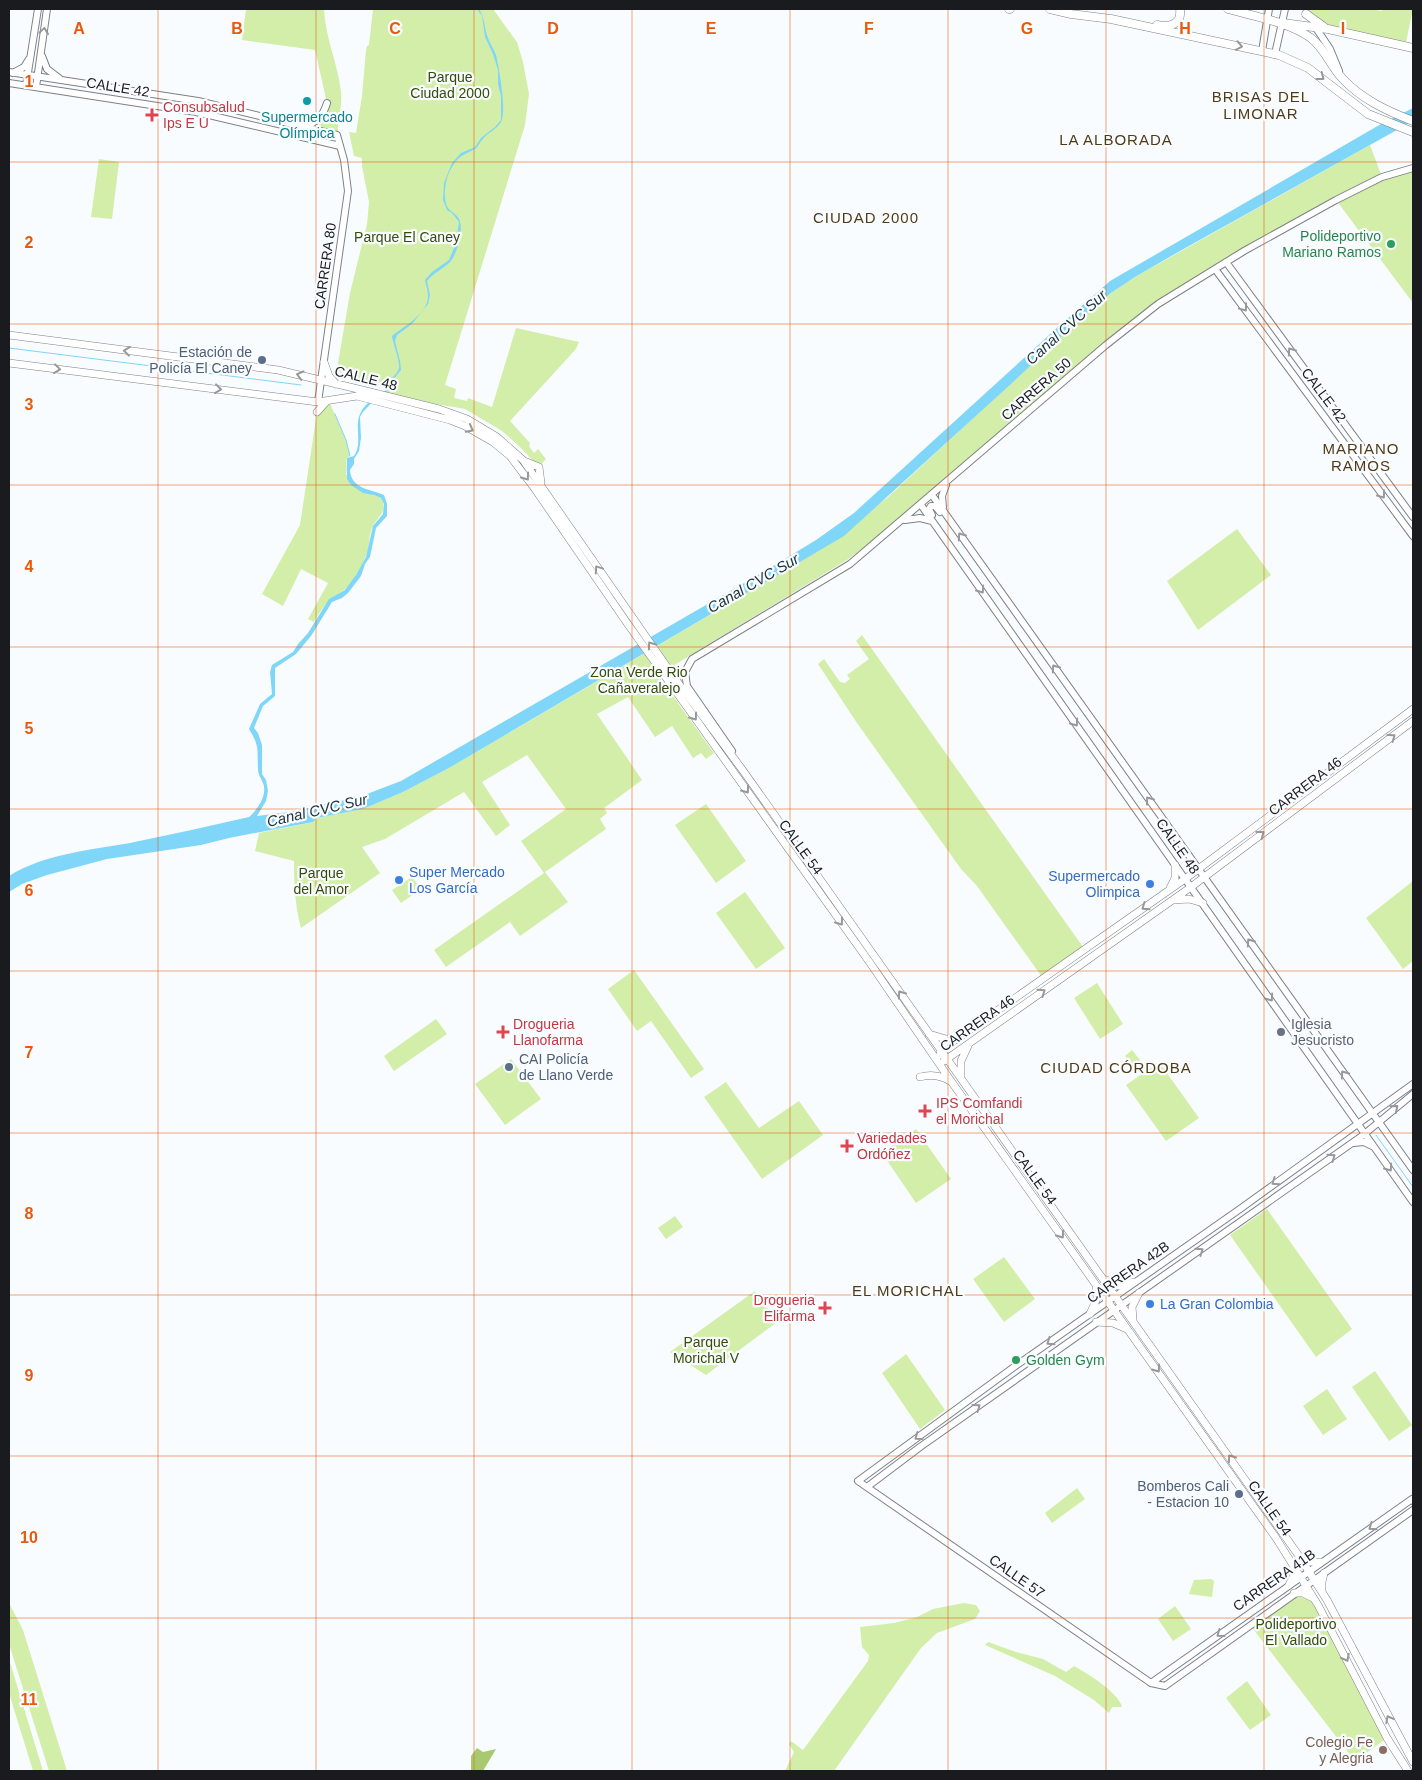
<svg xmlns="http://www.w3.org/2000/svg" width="1422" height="1780" viewBox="0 0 1422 1780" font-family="Helvetica,sans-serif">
<rect width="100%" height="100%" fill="#f9fcff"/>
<path fill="#d2eea8" d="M246,9h78c1,28 14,55 17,83 2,19 -7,35 -1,54l-50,-12 2,-9h19l16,-22 -12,-53 -73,-10z
M373,9h120l24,33 6,20 6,32 -4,31 -80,260 11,4 -2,9 13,3 1,-3 24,9 24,-79 63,14 -3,7 -66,72 20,22 -1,3 5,7 4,-4 8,10 -7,8 -19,-20 -18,-16 -37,-22 -29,-5 -51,-12 1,-8 -43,-9 -6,-6 13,-76 17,-69 2,-22 -7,-36v-8l-8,-2 -5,-24 7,1 6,-37 4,-46 1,-4 2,-1z
M1303,9h67l12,2 1,-2h30l-8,38 -94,-26z
M1370,145l12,32 31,-9v135l-77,-103 -92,51 -17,7 -71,44 -61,48 -227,194 -21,16 -171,104 -16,14 54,75 -8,6 -5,-6 -8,5 -21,-32 -17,11 -27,-40 -31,17 45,66 -38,28 3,5 -7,6 6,10 -61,43 23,30 -48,34 -10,-14 -64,45 -12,-17 110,-77 -23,-32 45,-32 -39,-54 -45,27 28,43 -14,11 -32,-44 -79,47 -23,8 18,26 -79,55c-6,-22 -7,-45 -7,-67l-39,-10 4,-18 54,-11 4,-4 46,-9 40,-17 46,-24 334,-196 104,-74 194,-180 30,-25 24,-16z
M99,159l20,3 -7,57 -21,-2z
M329,401l17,39 4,16 -3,2c-2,5 1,10 -1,16 15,23 14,14 35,24 8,13 -4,19 -9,30 -4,10 -2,22 -7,30 -2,6 -6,12 -9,17 -5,10 -12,16 -21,21 -8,4 -17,19 -21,26l-6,-3 20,-36 -27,-14 -18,37 -21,-12 38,-69 17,-113z
M1237,529l34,46 -73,55 -31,-49z
M862,635l221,312 -41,30 -65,-91 -16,-17 -104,-146 -39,-59 6,-5 16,23 5,1 5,-4 -3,-4 22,-16 -13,-18z
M706,804l40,57 -30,22 -41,-58z
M412,877l9,12 -20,14 -9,-13z
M1413,881v80l-10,8 -37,-51z
M745,892l40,56 -29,21 -40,-56z
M634,970l70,99 -13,9 -40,-57 -14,10 -29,-42z
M1097,983l26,41 -23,15 -26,-41z
M436,1019l11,15 -53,37 -10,-15z
M1132,1050l12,15 -8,6 -11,-15z
M511,1059l30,40 -36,26 -30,-41z
M1159,1062l40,56 -33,23 -40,-56z
M726,1082l33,46 40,-27 24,34 -61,44 -58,-82z
M916,1129l35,50 -35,24 -34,-50z
M1267,1209l85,120 -36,28 -86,-122z
M675,1216l8,11 -17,12 -8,-11z
M1004,1257l31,42 -31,23 -31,-43z
M755,1291l22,31 -71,53 -36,-23z
M906,1354l39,56 -25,19 -38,-56z
M1375,1371l37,54 -23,16 -37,-54z
M1327,1389l20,30 -24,16 -20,-29z
M1077,1488l8,11 -33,24 -7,-10z
M1211,1579l3,2 -2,16 -23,-3 5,-14z
M1294,1593l17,4 76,141 -32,23 -105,-136z
M9,1603l14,27 44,141h-18l-40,-127z
M964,1603l12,2 4,6 -5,8 -38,14 -16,15 -87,123h-49l9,-19 -5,-8 2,-3 12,9 65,-89 1,-6 -7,-8 -2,-20 34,-4 23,-6 16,-8z
M1175,1606l16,23 -18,12 -15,-22z
M988,1642l28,10 27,7 23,13 8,-6c13,7 45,27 48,41h-10l-3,6 -15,-13 -39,-24 -70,-31z
M9,1659l34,112h-10l-24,-78z
M1247,1681l24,34 -21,15 -24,-32z"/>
<path fill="#a8c970" d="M477,1748l6,4 13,-3 -13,22h-12v-15z"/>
<path fill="#7fd6f9" d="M477,9h2c6,9 5,19 9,29 2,6 6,11 8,17 3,12 11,57 5,67 -5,8 -14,11 -19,18 -3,3 -4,7 -7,9 -3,2 -7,3 -10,5 -9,4 -15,15 -18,24 -2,8 -4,23 1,30 3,4 11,7 12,14 3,10 -3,32 -10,40 -7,7 -17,11 -23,19l3,14 -2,9 -16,20 -15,11 -2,6 5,20 1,9 -9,11 -4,10 -11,6 -14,15 -3,5 1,21 -2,13 -5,8v5l-4,6c1,19 20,19 34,25l3,9v12l-11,12 -6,29 -5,7 -4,12 -13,17 -6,5 -10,4 -21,34 -15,18 -21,14v28l-12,10 -9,22 4,5 4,12v29l4,6 2,11 -2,10 -9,15 32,-4 70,-15 42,-16 369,-213 46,-28 38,-27 205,-187 51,-45 271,-157 32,-16v13l-233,130 -45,26 -24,16 -30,25 -69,65 -168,153 -395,232 -46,24 -40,17 -46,9 -4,4 -84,16 -28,7 -94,14 -60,16 -25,9 -13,8v-16c35,-22 81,-26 121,-33 39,-8 79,-17 119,-26 8,-7 19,-22 14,-34 -2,-5 -5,-8 -5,-14 -1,-20 2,-22 -9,-40l11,-25 12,-10 -2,-22 2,-7 21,-13 5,-8 10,-11 21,-34 16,-9 11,-15 10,-18 7,-31 10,-12 1,-10 -3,-6 -7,-3 -11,-2 -12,-8 -4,-6v-21l7,-2c9,-13 0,-29 6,-42 5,-12 16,-16 26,-24 3,-3 3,-6 5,-10 2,-5 8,-7 8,-13 1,-6 -6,-23 -7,-31 12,-10 36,-22 36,-40 0,-5 -2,-11 -3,-16l7,-8 17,-12 7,-17 3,-21 -7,-9 -5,-3 -4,-10 1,-17 8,-20 9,-10 14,-6 6,-9 14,-11 6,-7v-24l-3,-12v-14l-5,-16 -8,-17 -3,-21z"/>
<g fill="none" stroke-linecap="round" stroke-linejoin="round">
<path stroke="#7fd6f9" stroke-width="1" d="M9,348l292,37
M335,414l11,26 4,16
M1376,1135l37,52"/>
<g stroke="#7c8189" stroke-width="8">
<path id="tertiary" d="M1314,25l16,24 9,22
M1262,51l7,-42
M1275,54l10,-45
M42,56l5,13 13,10
M9,72l189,29 139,34 7,25 4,31 -30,211
M13,73l11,-6 5,-8
M9,83l187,29 144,34
M26,85l12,-76
M36,87l11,-78
M303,127c14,-4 20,-11 24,-24
M1226,262l187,255
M1215,269l198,267
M932,495l481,675
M921,505l492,697
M943,507l-1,-11 4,-11
M932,515l-3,-6 2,-3h4l5,6
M905,520l15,-2 12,3
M732,751l-45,-65 -2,-14 7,-13 158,-95 256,-219 52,-41 86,-53 92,-51 46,-23 31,-9
M1413,1084l-173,125 -226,158 -156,114 293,202 14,3 248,-176
M1353,1143l11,-1 10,5
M867,1487l53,-40 442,-311 51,-42
M1151,1683l261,-184 1,2"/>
</g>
<g stroke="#7c8189" stroke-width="8">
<path id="secondary" d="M9,335l269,35 80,19 81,20 28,10 30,18 26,23 153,220 68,92 555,784 28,44 86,162
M324,362l5,14 7,8
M9,363l309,39 39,-6 93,24 15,6 28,16 17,14 25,33 92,134 241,337 83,121 325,457 42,67 69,133 21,33
M317,412l9,-10
M524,461l15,6 2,16
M1170,888l5,-10v-13
M1173,900l16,-1 14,4
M929,1034l17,5 12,-1
M940,1055l1,-5 244,-171 228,-170
M944,1061l247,-174 222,-166
M961,1076v-15l7,-15
M920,1077c11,-3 20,-2 30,4
M1106,1280l13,6 15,-4
M1090,1314l7,-16 -1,-12
M1133,1319l-1,-12 7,-14
M1096,1322l17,1 14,6
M1300,1557l10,5h11
M1289,1585l5,-10 -1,-8
M1322,1592v-10l2,-9
M1294,1593h9l10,5"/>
</g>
<g stroke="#7c8189" stroke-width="9">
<path id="primary" d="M1306,14l18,13
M1283,23l45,6 85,19"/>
</g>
<g stroke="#7c8189" stroke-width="9">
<path id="trunk" d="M1009,9h1
M1050,9l21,5 40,5 168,36 29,13 60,46 45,18
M1228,9c28,8 58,12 83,29 14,11 19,27 31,40 19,21 45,33 71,43
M1157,25c13,3 25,-1 23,-16"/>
</g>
<use href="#tertiary" stroke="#fff" stroke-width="6"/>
<use href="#secondary" stroke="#fff" stroke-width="7"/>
<use href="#primary" stroke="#fff" stroke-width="8"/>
<use href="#trunk" stroke="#fff" stroke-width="8"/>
</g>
<defs><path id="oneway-chevron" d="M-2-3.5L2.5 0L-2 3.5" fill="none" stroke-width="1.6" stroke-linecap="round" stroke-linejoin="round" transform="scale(1.25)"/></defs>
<g stroke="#98989a">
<use href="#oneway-chevron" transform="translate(44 31) rotate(-82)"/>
<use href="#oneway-chevron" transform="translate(1239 46) rotate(11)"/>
<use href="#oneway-chevron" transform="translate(1321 77) rotate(37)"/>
<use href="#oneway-chevron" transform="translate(1244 308) rotate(53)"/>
<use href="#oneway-chevron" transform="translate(127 351) rotate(-173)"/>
<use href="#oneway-chevron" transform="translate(1291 351) rotate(-126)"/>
<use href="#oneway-chevron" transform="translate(57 369) rotate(7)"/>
<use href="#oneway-chevron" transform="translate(300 375) rotate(-166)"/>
<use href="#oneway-chevron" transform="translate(218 389) rotate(7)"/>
<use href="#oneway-chevron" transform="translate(470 429) rotate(28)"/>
<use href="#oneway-chevron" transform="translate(526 477) rotate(54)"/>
<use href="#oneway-chevron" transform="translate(1382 495) rotate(53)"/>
<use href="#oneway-chevron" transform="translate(961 536) rotate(-125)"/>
<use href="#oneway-chevron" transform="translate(598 569) rotate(-124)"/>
<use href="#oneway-chevron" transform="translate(981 590) rotate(55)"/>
<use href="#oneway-chevron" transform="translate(651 645) rotate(-125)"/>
<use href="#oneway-chevron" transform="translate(1055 668) rotate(-125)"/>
<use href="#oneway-chevron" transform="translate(694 717) rotate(54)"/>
<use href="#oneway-chevron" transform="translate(1075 723) rotate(55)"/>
<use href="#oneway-chevron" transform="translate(1392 737) rotate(-36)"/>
<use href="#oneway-chevron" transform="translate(746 790) rotate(54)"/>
<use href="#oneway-chevron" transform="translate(1149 800) rotate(-126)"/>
<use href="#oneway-chevron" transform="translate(1261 834) rotate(-37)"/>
<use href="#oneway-chevron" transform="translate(1145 907) rotate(145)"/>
<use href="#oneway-chevron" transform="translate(840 922) rotate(54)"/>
<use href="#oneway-chevron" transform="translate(1250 942) rotate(-125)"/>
<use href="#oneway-chevron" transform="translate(1042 992) rotate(-35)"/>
<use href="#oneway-chevron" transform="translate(901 994) rotate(-125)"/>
<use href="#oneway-chevron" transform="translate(1270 998) rotate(55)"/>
<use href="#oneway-chevron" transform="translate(1344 1074) rotate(-125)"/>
<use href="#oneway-chevron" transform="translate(1395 1108) rotate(-39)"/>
<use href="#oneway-chevron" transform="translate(1332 1157) rotate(-35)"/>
<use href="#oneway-chevron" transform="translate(1389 1168) rotate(55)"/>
<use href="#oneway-chevron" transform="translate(1275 1182) rotate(145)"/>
<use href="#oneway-chevron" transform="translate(1061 1235) rotate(54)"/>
<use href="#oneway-chevron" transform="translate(1200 1251) rotate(-35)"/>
<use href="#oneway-chevron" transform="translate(1050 1342) rotate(145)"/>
<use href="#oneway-chevron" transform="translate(1157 1369) rotate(55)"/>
<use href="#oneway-chevron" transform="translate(977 1407) rotate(-36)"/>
<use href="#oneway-chevron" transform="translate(918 1437) rotate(144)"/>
<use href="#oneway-chevron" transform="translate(1231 1458) rotate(-125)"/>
<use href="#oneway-chevron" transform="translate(1372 1527) rotate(145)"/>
<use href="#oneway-chevron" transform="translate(1220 1634) rotate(144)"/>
<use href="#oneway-chevron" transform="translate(1346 1658) rotate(62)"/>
<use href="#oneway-chevron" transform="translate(1389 1719) rotate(-118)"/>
</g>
<path fill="none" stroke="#e8590c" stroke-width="1" stroke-opacity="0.55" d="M158,9v1762M316,9v1762M474,9v1762M632,9v1762M790,9v1762M948,9v1762M1106,9v1762M1264,9v1762M9,162h1404M9,324h1404M9,485h1404M9,647h1404M9,809h1404M9,971h1404M9,1133h1404M9,1295h1404M9,1456h1404M9,1618h1404"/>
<circle fill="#0f9aa8" stroke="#f9fcff" stroke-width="2" cx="307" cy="101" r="5"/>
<g fill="#e0444e" stroke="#f9fcff" stroke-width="2">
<path d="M149.5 107.5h5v5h5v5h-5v5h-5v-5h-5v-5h5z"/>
<path d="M500.5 1024.5h5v5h5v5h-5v5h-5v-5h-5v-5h5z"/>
<path d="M922.5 1103.5h5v5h5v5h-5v5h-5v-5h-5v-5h5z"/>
<path d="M844.5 1138.5h5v5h5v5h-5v5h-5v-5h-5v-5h5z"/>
<path d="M822.5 1300.5h5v5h5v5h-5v5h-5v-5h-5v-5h5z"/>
</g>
<g fill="#2e9e5b" stroke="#f9fcff" stroke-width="2">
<circle cx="1391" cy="244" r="5"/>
<circle cx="1016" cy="1360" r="5"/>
</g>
<g fill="#5c6f8a" stroke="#f9fcff" stroke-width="2">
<circle cx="262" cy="360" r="5"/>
<circle cx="509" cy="1067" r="5"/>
<circle cx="1239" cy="1494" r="5"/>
</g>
<g fill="#3f7fe0" stroke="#f9fcff" stroke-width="2">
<circle cx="399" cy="880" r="5"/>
<circle cx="1150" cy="884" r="5"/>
<circle cx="1150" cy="1304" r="5"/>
</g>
<circle fill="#6b7280" stroke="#f9fcff" stroke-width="2" cx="1281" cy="1032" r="5"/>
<circle fill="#8d6e63" stroke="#f9fcff" stroke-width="2" cx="1383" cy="1750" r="5"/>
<g text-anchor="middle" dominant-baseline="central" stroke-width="4.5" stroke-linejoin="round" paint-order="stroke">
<g font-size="14" fill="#374b09" stroke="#f9fcff">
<text x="450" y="77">Parque<tspan x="450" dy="16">Ciudad 2000</tspan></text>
<text x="407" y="237">Parque El Caney</text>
<text x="639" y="672">Zona Verde Rio<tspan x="639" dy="16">Cañaveralejo</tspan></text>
<text x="321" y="873">Parque<tspan x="321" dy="16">del Amor</tspan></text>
<text x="706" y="1342">Parque<tspan x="706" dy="16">Morichal V</tspan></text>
<text x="1296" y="1624">Polideportivo<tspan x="1296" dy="16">El Vallado</tspan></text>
</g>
<g font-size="14" fill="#191b1e" stroke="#f9fcff">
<text transform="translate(118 87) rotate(9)">CALLE 42</text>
<text transform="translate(325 266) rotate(-82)">CARRERA 80</text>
<text transform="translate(366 378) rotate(14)">CALLE 48</text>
<text transform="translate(1036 389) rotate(-41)">CARRERA 50</text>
<text transform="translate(1324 395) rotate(53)">CALLE 42</text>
<text transform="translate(1305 786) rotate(-37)">CARRERA 46</text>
<text transform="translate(1178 846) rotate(55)">CALLE 48</text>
<text transform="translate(801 847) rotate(54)">CALLE 54</text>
<text transform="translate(977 1023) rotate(-35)">CARRERA 46</text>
<text transform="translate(1035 1177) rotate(54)">CALLE 54</text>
<text transform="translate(1128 1272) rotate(-35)">CARRERA 42B</text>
<text transform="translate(1270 1508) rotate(55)">CALLE 54</text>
<text transform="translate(1017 1576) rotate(35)">CALLE 57</text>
<text transform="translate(1274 1580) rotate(-35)">CARRERA 41B</text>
</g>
<g font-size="14" fill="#be3a42" stroke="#f9fcff" text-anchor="start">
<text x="163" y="107">Consubsalud<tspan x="163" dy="16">Ips E U</tspan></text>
<text x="513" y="1024">Drogueria<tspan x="513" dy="16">Llanofarma</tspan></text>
<text x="936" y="1103">IPS Comfandi<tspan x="936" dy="16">el Morichal</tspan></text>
<text x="857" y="1138">Variedades<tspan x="857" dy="16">Ordóñez</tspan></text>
<text x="815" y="1300" text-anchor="end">Drogueria<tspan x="815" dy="16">Elifarma</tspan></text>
</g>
<g font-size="14" fill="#0d838f" stroke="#f9fcff">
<text x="307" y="117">Supermercado<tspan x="307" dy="16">Olímpica</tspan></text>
</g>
<g font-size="14" fill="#27864d" stroke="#f9fcff" text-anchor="end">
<text x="1381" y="236">Polideportivo<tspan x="1381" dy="16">Mariano Ramos</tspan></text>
<text x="1026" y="1360" text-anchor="start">Golden Gym</text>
</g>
<g font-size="14" fill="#4e5e75" stroke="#f9fcff" text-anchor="end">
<text x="252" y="352">Estación de<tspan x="252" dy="16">Policía El Caney</tspan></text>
<text x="519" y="1059" text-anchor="start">CAI Policía<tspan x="519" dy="16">de Llano Verde</tspan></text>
<text x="1229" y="1486">Bomberos Cali<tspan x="1229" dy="16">- Estacion 10</tspan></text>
</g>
<g font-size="14" fill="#366cbe" stroke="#f9fcff" text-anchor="start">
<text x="409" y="872">Super Mercado<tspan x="409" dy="16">Los García</tspan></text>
<text x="1140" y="876" text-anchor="end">Supermercado<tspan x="1140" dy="16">Olimpica</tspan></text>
<text x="1160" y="1304">La Gran Colombia</text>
</g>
<g font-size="14" fill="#5b616d" stroke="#f9fcff" text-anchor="start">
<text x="1291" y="1024">Iglesia<tspan x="1291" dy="16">Jesucristo</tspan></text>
</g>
<g font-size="14" fill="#785e54" stroke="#f9fcff" text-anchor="end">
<text x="1373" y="1742">Colegio Fe<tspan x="1373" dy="16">y Alegria</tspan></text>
</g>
<g font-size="15" letter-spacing="1" fill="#513b17" stroke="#f9fcff">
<text x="1261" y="96">BRISAS DEL<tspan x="1261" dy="17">LIMONAR</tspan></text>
<text x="1116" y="139">LA ALBORADA</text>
<text x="866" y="217">CIUDAD 2000</text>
<text x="1361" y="448">MARIANO<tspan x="1361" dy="17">RAMOS</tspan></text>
<text x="1116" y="1067">CIUDAD CÓRDOBA</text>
<text x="908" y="1290">EL MORICHAL</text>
</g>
<g font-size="15" font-style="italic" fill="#1d323a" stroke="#f9fcff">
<text transform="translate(1066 327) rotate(-42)">Canal CVC Sur</text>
<text transform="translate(753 583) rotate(-30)">Canal CVC Sur</text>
<text transform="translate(317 810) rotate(-13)">Canal CVC Sur</text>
</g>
</g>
<g font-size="16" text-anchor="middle" font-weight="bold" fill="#e8590c" stroke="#f9fcff" stroke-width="4.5" stroke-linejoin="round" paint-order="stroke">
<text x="79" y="34">A</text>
<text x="237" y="34">B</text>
<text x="395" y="34">C</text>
<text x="553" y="34">D</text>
<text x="711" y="34">E</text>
<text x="869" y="34">F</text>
<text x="1027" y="34">G</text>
<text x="1185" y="34">H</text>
<text x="1343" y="34">I</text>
<text x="29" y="87">1</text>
<text x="29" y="248">2</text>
<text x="29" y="410">3</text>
<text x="29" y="572">4</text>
<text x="29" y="734">5</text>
<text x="29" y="896">6</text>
<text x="29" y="1058">7</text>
<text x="29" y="1219">8</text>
<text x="29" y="1381">9</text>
<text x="29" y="1543">10</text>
<text x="29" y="1705">11</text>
</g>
<rect width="1422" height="1780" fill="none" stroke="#191b1e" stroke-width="20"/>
</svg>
